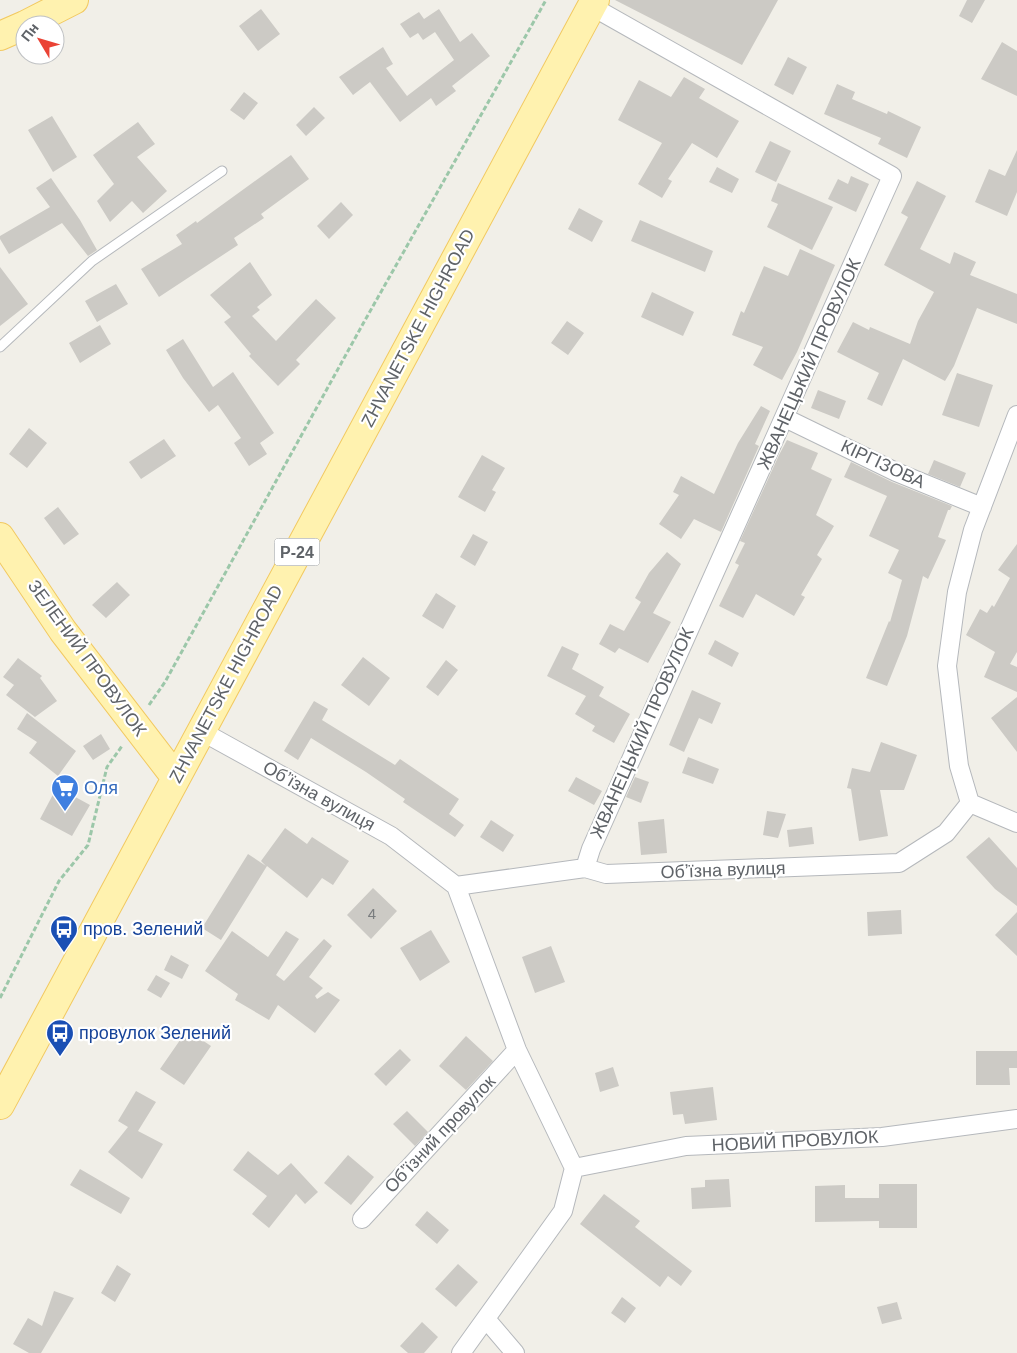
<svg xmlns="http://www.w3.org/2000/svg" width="1017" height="1353" viewBox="0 0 1017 1353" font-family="Helvetica,sans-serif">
<rect width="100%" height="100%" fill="#f1efe8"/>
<path fill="#cccac5" d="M615,0h163l-36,65z
M967,0h18l-13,23 -13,-7z
M261,9l19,25 -22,17 -19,-25z
M439,9l21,33 12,-9 18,23 -38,30 4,5 -20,15 -5,-8 -31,24 -30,-40 -17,13 -14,-18 44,-30 10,17 -7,4 21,28 47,-36 -19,-28 -12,8 -5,-7 -8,5 -10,-14 19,-12 5,7z
M1002,42l15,9v45l-36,-17z
M788,57l19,10 -14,28 -19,-10z
M684,77l21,12 -6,9 40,23 -22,37 -25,-15 -24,36 4,2 -10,17 -24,-14 24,-41 -44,-23 21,-40 32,17z
M837,84l18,8 -3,7 35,15 1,-3 33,16 -14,31 -29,-14 3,-6 -57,-24z
M244,92l14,11 -14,17 -14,-10z
M314,107l11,11 -19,18 -10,-11z
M52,116l25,41 -24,15 -25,-42z
M138,122l17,22 -18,13 30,34 -24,22 -11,-12 -22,21 -13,-21 17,-17 -21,-29z
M770,141l21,10 -15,31 -21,-10z
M1017,150v42l-10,24 -32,-14 14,-33 16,7z
M291,155l18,24 -48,35 3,4 -30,20 4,7 -79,52 -18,-28 41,-25 -6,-9 20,-14 1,2z
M717,167l22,12 -7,14 -23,-11z
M851,176l18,8 -13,28 -28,-13 10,-20 10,5z
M51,178l29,42 17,30 -9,6 -26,-33 -53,31 -9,-15v-3l50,-29 -14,-19z
M917,181l29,15 -26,53 30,15 4,-12 22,10 -6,13 47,19v30l-40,-16 -23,58 -9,15 -42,-22 -21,47 -15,-7 12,-26 -42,-21 16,-30 16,8 1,-3 40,17 8,-23 16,-29 -50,-27 24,-48 -7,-4z
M778,183l55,24 -21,43 -45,-23 11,-23 -7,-3z
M341,202l12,13 -24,24 -12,-13z
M579,208l24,13 -11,21 -24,-13z
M640,220l73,31 -8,21 -74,-31z
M800,249l35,16 -38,87 -15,28 -29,-15 10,-18 -31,-12 9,-24 3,2 20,-47 24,10z
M250,262l22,33 -15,12 3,3 -8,6 24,25 40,-42 20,19 -40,42 4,4 -22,22 -29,-30 2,-2 -27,-32 7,-5 -21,-22z
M0,267l28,37 -28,22z
M116,284l12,20 -31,18 -12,-21z
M652,292l42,20 -11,24 -42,-19z
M567,321l17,12 -16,22 -17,-12z
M100,325l11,19 -31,19 -11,-20z
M183,339l30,48 20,-15 41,61 -14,10 7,11 -18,12 -15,-23 7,-5 -23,-33 -9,7 -26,-34 -17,-28z
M957,373l36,12 -14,42 -37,-12z
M818,390l28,11 -7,18 -28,-11z
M761,406l9,5 -15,33 4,2 -38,86 -27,-13 -13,20 -22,-15 20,-29 -6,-3 8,-16 33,18 24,-51z
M29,428l18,15 -20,25 -18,-14z
M164,439l12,17 -35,23 -12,-17z
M787,440l31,13 -7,16 21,10 -16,36 18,11 -17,29 5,4 -21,36 4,2 -11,19 -38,-22 -13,24 -24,-12 20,-41 -4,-2 10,-20 -5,-2 39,-86z
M482,455l23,13 -13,22 4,2 -11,20 -27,-15z
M934,460l32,13 -6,14 -32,-13z
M851,462l41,20 60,24 -2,4h-2l-10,27 8,3 -18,39 -5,-3 -16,60 -20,50 -21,-8 23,-57 1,1 12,-42 -14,-7 11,-23 -30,-14 18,-40 -43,-19z
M58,507l21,27 -15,11 -20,-27z
M473,534l15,8 -13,24 -15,-9z
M1017,544v108l-7,12 7,3v25l-33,-15 11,-25 -29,-17 14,-26 7,4 5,-8 2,2 16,-29 -12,-8z
M667,552l14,12 -28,49 18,9 -23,41 -29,-15 -4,5 -16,-9 11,-20 14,7 17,-29 -6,-4 14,-25z
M117,582l13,13 -24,23 -14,-13z
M436,593l20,13 -13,23 -21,-13z
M715,640l24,13 -7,14 -24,-13z
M562,646l17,8 -7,15 32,18 -5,9 31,18 -16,29 -22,-12 3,-5 -20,-12 11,-18 -39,-20z
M363,657l27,21 -21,28 -28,-21z
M18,658l24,18 -2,2 17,23 -22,16 -29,-22 8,-10 -11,-8z
M446,660l12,10 -20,26 -12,-9z
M692,690l29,13 -9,21 -13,-6 -15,34 -15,-7z
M1017,697v55l-26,-34z
M314,701l14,8 -6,11 73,45 5,-6 59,40 -10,15 15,11 -9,12 -52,-35 2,-3 -39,-27 -55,-34 -13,22 -14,-9z
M27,713l49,38 -18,25 -29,-23 8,-11 -20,-13z
M101,734l9,15 -17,11 -10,-14z
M881,742l36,13 -13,35h-24l8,46 -29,5 -8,-52 -4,-1 5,-20 18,4z
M688,757l31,12 -6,15 -31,-11z
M576,777l26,14 -8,14 -26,-14z
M635,777l14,5 -8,21 -15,-6z
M57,787l33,18 -18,31 -32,-17z
M767,811l19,3 -8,24 -15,-3z
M664,819l3,34 -26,2 -3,-33z
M491,820l23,15 -11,17 -23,-15z
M812,827l2,17 -25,3 -2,-17z
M285,828l22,16 5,-7 37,24 -16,24 -11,-7 -15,20 -40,-32 -46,74 -19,-12 46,-74 18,12 -5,-5z
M989,837l28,31v38l-22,-17 -29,-32z
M373,888l24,23 -26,28 -24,-24z
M901,910l1,24 -34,2 -1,-24z
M1017,912v44l-22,-21z
M431,930l19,32 -30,19 -20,-33z
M232,931l36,26 18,-26 13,8 -23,36 8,6 40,-42 8,7 -23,31 14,11 -8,8 2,3 11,-7 12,8 -25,33 -37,-28 -9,15 -34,-20 3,-6 -33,-23z
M551,946l14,36 -30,11 -13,-36z
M171,955l18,10 -7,14 -18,-9z
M156,975l14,8 -9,15 -14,-8z
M187,1030l24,16 -27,39 -24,-16z
M466,1036l27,25 -27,29 -27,-24z
M400,1049l11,11 -25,26 -12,-12z
M976,1051h41v17h-8l1,17h-34z
M613,1067l6,19 -19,6 -5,-19z
M713,1087l4,33 -32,4 -2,-10 -10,1 -3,-23z
M136,1091l20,11 -18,29 25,13 -21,35 -34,-27 20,-25 -10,-6z
M407,1111l21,21 -13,14 -22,-22z
M248,1151l30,24 13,-12 27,29 -13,12 -9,-10 -27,34 -17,-14 15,-18 -34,-26z
M348,1155l26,22 -23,28 -27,-22z
M80,1169l50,29 -9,16 -51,-29z
M729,1179l2,28 -39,2 -1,-21 14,-1v-7z
M879,1184h38v44h-38v-7l-64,1v-36l30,-1v13h34z
M604,1194l36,27 -5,6 57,44 -11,15 -13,-10 -8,11 -80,-63z
M427,1211l22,19 -12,14 -22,-19z
M458,1264l20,18 -22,25 -21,-18z
M117,1265l14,9 -16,28 -14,-9z
M54,1291l20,7 -33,55h-12l-16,-9 15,-26 14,8z
M622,1297l14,11 -11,15 -14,-10z
M897,1302l5,17 -20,5 -5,-17z
M422,1322l16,15 -14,16h-16l-8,-7z"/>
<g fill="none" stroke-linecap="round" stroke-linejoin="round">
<g stroke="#b5b8bc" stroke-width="11">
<path id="lane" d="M0,347l92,-86 130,-90"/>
</g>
<g stroke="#b5b8bc" stroke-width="20">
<path id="street" d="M1017,415l-44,115 -16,62 -10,74 12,100 11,37 47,20
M785,418l111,54 86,35
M201,731l190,105 65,50 61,164 57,118
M585,868l6,-19 301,-673 -301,-170
M456,886l129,-18 21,6 293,-11 47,-30 24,-30
M574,1168l112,-22 196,-9 135,-18
M362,1219l155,-169
M486,1319l29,34
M461,1353l102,-142 11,-43"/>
</g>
<g stroke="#f2c960" stroke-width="30">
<path id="primary" d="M25,25l49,-25
M0,36l25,-11
M0,537l63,94 113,147
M0,1105l595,-1105"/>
</g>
<path stroke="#9cc7a9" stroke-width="3" stroke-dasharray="5 2.5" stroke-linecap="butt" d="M149,705l16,-23 199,-360 182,-322
M0,998l59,-117 29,-36 19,-78 15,-21"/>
<use href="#lane" stroke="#fff" stroke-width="9"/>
<use href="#street" stroke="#fff" stroke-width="18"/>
<use href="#primary" stroke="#fff2af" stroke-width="28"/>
</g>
<defs>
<g id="supermarket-pin" transform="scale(1.4375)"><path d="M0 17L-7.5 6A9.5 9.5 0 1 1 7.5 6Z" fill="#3f7fe0" stroke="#fff"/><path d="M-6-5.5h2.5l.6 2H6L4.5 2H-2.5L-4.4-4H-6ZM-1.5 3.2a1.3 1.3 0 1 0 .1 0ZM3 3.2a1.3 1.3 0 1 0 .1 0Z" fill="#fff"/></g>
<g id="bus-pin" transform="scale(1.4375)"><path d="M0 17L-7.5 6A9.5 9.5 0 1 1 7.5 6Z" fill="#1a4fb4" stroke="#fff"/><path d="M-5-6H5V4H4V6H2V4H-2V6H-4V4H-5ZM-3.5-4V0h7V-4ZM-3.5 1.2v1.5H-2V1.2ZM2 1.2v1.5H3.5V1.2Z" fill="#fff"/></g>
</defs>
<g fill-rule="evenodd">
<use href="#supermarket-pin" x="65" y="788"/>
<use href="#bus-pin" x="64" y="929"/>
<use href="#bus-pin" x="60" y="1033"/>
</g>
<g text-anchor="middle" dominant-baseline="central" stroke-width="4.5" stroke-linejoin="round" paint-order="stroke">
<g font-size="15" fill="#7a7d7f">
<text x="372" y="913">4</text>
</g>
<rect fill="#fff" stroke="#8f9295" stroke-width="1" x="274.5" y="538.5" width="45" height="27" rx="4"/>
<g font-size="16" font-weight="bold" fill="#5f6368">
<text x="297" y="552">Р-24</text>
</g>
<g font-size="18" fill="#5f6368" stroke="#fff">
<text transform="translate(418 328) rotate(-62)">ZHVANETSKE HIGHROAD</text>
<text transform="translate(809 364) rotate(-66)">ЖВАНЕЦЬКИЙ ПРОВУЛОК</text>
<text transform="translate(883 464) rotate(25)">КІРГІЗОВА</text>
<text transform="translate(87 658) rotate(54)">ЗЕЛЕНИЙ ПРОВУЛОК</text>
<text transform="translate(226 684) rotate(-62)">ZHVANETSKE HIGHROAD</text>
<text transform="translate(642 733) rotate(-66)">ЖВАНЕЦЬКИЙ ПРОВУЛОК</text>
<text transform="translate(319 796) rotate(29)">Обʼїзна вулиця</text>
<text transform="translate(723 870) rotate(-2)">Обʼїзна вулиця</text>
<text transform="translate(440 1134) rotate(-47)">Обʼїзний провулок</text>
<text transform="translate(795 1141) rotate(-3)">НОВИЙ ПРОВУЛОК</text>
</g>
<g font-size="18" fill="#366cbe" stroke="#fff" text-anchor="start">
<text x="84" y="788">Оля</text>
</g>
<g font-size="18" fill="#164399" stroke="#fff" text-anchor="start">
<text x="83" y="929">пров. Зелений</text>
<text x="79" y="1033">провулок Зелений</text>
</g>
</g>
<g transform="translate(40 40) rotate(308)"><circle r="24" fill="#ffffff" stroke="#bfc1c3"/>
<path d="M0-4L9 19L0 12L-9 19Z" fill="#ea4335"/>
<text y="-8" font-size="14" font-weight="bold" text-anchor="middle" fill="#5f6368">Пн</text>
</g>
</svg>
